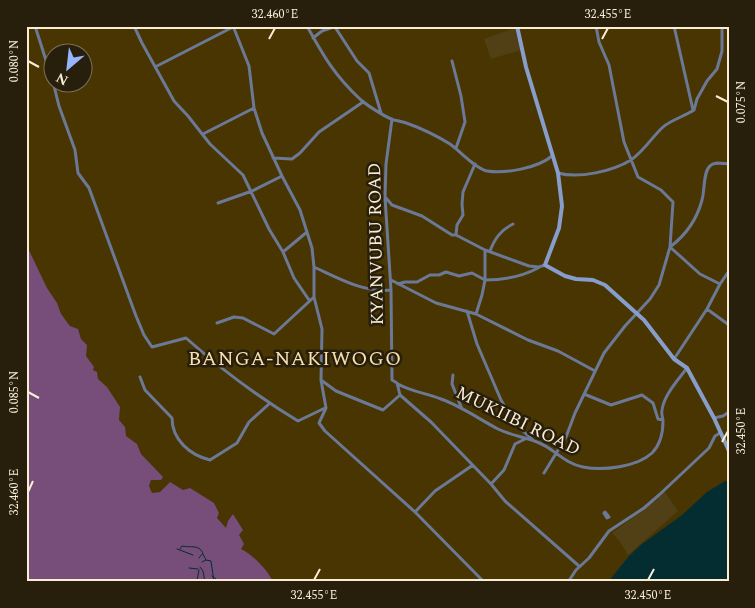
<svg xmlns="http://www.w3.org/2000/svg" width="755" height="608" viewBox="0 0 755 608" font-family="Spectral,serif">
<rect width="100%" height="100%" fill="#483502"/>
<path fill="#514016" d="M515,28l6,22 -30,9 -7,-20z
M664,491l14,20 -50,44 -9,-15 -7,-7 45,-33z"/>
<path fill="#774d79" d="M26,244l21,44 10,15 4,11 9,12 8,3 3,10 6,6 -1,11 8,11 -1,3 4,2 1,7 9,8 13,20 -1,13 6,7 1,9 11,8 4,10 22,23 -2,3h-10l-2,6 3,7 8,-1 10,-10 13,8 7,-2 24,15 5,10 -2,5 9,10 2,-7 5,-7 10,16 -4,5 5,9 -3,5c12,6 27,21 32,33h-247z"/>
<path fill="#042d31" d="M725,481h4v101h-121l21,-26 13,-12 40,-29 25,-23z"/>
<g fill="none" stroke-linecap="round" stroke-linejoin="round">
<path stroke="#042d31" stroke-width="1" d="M177,549l16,6
M180,549l2,-3c9,2 16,-2 21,7l-4,5
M203,554l3,6
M202,562l4,-2 5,1 3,21
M200,567l3,4 2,11
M189,568l9,1
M212,576l8,6
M197,581l2,-11"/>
<path stroke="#6b7996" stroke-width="3" d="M35,26l17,53
M134,26l8,17 32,58 14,15 22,28 33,31 26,54 14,23 11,26 15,22
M233,26l16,40 5,42 8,25 20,43 18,34 12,38 2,19v30l8,32 -1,51 5,28 -7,15 6,8 90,81 69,70
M307,26c17,31 28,50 54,74 7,6 24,17 33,20 5,1 10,2 15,4 14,5 28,12 41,20 10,7 26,25 37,27 18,3 51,-3 65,-15
M674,26l19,84
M335,27l22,34 12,12 12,40
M313,38l9,-7 14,-5
M452,61l9,35 4,26 -9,26
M155,67l78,-40
M53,82l6,24 16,44 3,23 11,15 47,128 8,19 8,12 34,-9c35,31 72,59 112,83l27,-13
M392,119l-6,45 -1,33 6,93 1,90 5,3 3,12 31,27 60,62 14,17 74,65
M203,134l51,-26
M273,158l19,1 8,-6 19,-21 44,-30
M558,173c21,6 55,-2 73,-13 13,-9 21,-23 32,-33 8,-7 22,-11 31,-17l3,-11 10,-18 10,-12 5,-18v-25
M386,198l6,7 30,11 30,19h4l29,15 44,16 10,1 6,-2
M218,203l34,-12 30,-15
M456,235l1,-10 6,-10 -1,-11 1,-12 12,-28
M485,250v30c19,0 36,-3 53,-12
M490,251c5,-13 11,-21 23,-27
M283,252l24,-20
M314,267c24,11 50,26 77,23
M391,280l45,23 40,11 52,26 30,11 37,20
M398,284l7,-2h12l13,-7h9l7,-3 13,4 13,-3 13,7 -3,15 -6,19
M720,284l-20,-10 -30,-27c16,-12 27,-28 32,-47 3,-10 1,-28 8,-34 4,-5 13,-2 19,-2
M707,309l22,16
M467,311l10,33 24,56 15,25 17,15
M217,323l17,-6 9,1 31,16 40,-37
M674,359l33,-50 13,-25 9,-13
M453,375l-1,9 10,25
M140,377l5,13 27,28c0,22 18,37 38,42l27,-17 12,-21 20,-18
M321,380l15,11 47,19 17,-15
M398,384c14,8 28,9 43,15 20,7 38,20 57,30 12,6 26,8 39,13 17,6 26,21 46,25 20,4 54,0 69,-14 8,-8 11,-21 11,-32 0,-3 -2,-7 -1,-11 2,-15 16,-30 25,-42
M584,394l27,11 31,-10 11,8 5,16 5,1
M714,418l9,-2 6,-4
M544,473l22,-36 9,-24 29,-60 21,-27 25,-27 9,-14 11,-38 3,-45 -12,-12 -23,-13 -14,-35 -15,-77 -10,-23 -3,-16
M491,484l13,-14 11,-26 10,-5
M415,512l20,-21 38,-26
M605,512l4,5 -2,1 -3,-5z
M568,582l8,-12 13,-12 20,-27 35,-23 15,-13 50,-47 6,-12 5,-3"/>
<path stroke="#879dcb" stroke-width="4" d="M517,26l9,41 32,106 4,33 -3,22 -14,37 20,11 11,3 17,1 12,5 39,35 30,39 13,9 27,50 15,33"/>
</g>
<path fill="none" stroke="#f9edd5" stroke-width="2" d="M269,39l6,-11M602,39l6,-11M28,61l11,6M716,96l12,6M28,392l11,6M722,442l6,-11M28,492l5,-11M314,580l6,-11M648,580l6,-11"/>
<g text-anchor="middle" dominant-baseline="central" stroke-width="5" stroke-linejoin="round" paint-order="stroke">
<g font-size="18" fill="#f9edd5" stroke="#271e0b">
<text transform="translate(376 244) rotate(-91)">KYANVUBU ROAD</text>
<text transform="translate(518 421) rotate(26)">MUKIIBI ROAD</text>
</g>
<g font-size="20" letter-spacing="1" fill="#f8e1b0" stroke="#271e0b">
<text x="295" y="359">BANGA-NAKIWOGO</text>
</g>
</g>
<rect width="755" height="608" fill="none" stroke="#271e0b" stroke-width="55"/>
<g transform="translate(68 68) rotate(208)"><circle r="24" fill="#271e0b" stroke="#7b715c"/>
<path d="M0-4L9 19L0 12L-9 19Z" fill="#95b6fd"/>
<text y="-8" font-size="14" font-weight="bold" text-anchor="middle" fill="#f9edd5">N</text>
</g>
<rect x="28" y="28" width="700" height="552" fill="none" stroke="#f9edd5" stroke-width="2"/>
<g font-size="12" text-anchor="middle" fill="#f9edd5">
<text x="275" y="18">32.460°E</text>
<text x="608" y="18">32.455°E</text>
<text transform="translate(14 61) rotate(-90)" y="4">0.080°N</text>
<text transform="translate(741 102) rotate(-90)" y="4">0.075°N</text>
<text transform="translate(14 392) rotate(-90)" y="4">0.085°N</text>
<text transform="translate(741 431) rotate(-90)" y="4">32.450°E</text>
<text transform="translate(14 492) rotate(-90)" y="4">32.460°E</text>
<text x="314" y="599">32.455°E</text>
<text x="648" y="599">32.450°E</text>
</g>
</svg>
